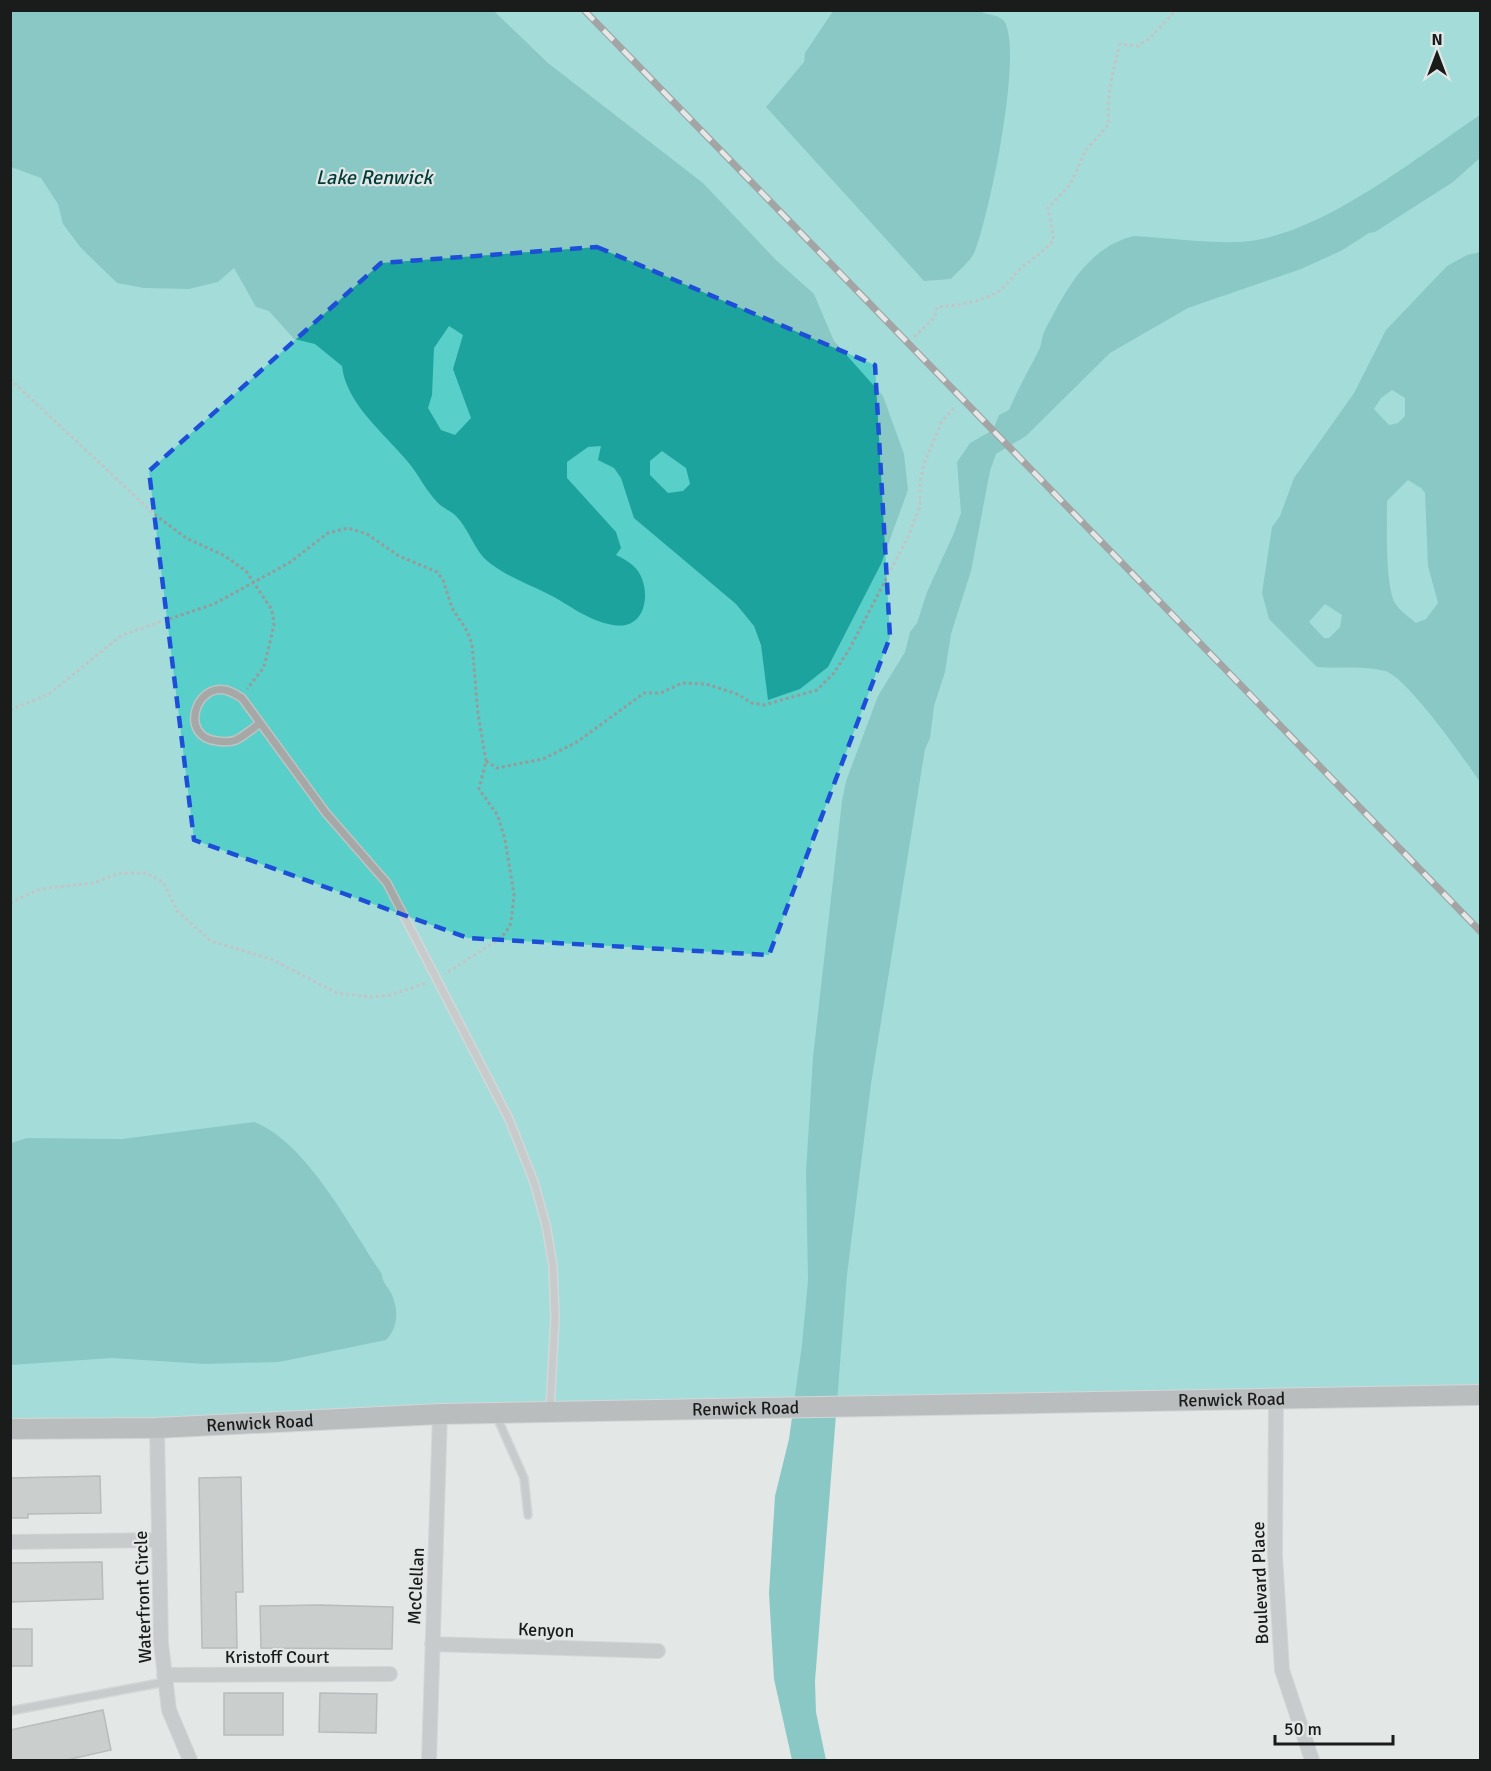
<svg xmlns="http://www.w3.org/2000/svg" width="1491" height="1771" viewBox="0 0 1491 1771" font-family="Signika,sans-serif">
<rect width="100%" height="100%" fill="#e3e8e7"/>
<path fill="#58cfc8" d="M10,11h1470v1385l-1469,25z"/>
<path fill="#1da39d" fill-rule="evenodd" d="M10,11h484l54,52 155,120 73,77 38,34 20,47 49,55 21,58 4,36 -27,74 -53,103 -28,22 -32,11 -7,-55 -7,-19 -18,-22 -102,-86 -13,-40 -7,-10 -16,-8 3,-14 -13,1 -21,15v16l49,54 5,16 -5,7c8,4 16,8 22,16 14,21 8,60 -25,54 -25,-4 -43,-20 -65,-31 -22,-11 -46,-19 -64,-36 -11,-12 -16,-30 -28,-42 -5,-5 -13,-8 -18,-13 -12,-12 -19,-28 -30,-41 -23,-28 -62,-58 -66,-96l-27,-22 -21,-5 -25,-28 -13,-4 -22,-39 -16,14 -29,7 -45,-1 -27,-5 -36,-35 -18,-24 -5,-20 -17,-26 -30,-11zM449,326l14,9 -10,34 18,49 -16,17 -14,-5 -13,-22 4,-13 2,-47zM662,451l24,17 4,16 -7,7 -15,2 -18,-18v-14z
M980,11c7,5 17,2 24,10 20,29 -15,195 -29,230 -4,10 -17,20 -24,28l-27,2 -158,-174 38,-45 1,-9 28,-42z
M1480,115v43l-27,24 -78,50 -6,1 -28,18 -40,18 -113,39 -78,45 -84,83 -30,18 -6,17 -19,100 -20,63 -6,38 -11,34 -4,32 -5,11 -54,335 -24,191 -32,406 1,31 10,48h-34l-18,-81 -5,-86 6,-97 14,-57 13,-94 6,-65 -2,-108 7,-115 29,-256 4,-20 32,-85 27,-44 5,-20 7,-9 10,-31 27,-59 7,-20 -4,-51 13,-19 23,-13 6,-15 10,-5c9,-22 21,-42 31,-62 2,-6 2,-13 5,-18 20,-38 42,-83 89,-94 35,2 71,7 106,6 79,-5 174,-83 240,-127z
M1480,252v530c-14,-21 -73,-105 -95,-111 -23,-6 -45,-2 -68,-4l-48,-48 -7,-26 10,-66 8,-11 14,-38 60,-85 32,-63 61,-64 20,-11zM1392,390l13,8v18l-7,7 -9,2 -15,-16 7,-11zM1408,480l13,8 4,5 3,73 10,37 -12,16 -10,4c-7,-6 -17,-13 -21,-20 -10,-18 -8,-80 -8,-102zM1325,604l17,11 -2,12 -11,11h-5l-15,-16z
M254,1122c52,19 97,107 128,152 0,7 4,11 8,17 9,16 9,36 -4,49l-107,22 -74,2 -93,-6 -101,7v-222l16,-5 95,1z"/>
<path fill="#aaafae" stroke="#838787" stroke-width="1.5" d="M100,1476l1,37 -73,1v4h-18v-40z
M241,1477l2,115h-7l1,56h-35l-3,-170z
M102,1562l1,37 -93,3v-39z
M319,1605l74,2 -1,42 -131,-1 -1,-42z
M10,1629h22v37h-22z
M224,1693h59v42h-59z
M320,1693l57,1 -1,39 -57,-1z
M103,1710l8,40 -49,11h-52v-31z"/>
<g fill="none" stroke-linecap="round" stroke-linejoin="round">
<g stroke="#bfc3c2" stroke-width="10">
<path id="lane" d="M259,724c-7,5 -15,12 -23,16 -5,2 -13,2 -19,1 -38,-4 -22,-57 8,-51 6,1 12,5 17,8l84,115 61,70 122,236 25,63 12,43 7,41 2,52 -5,91
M496,1415l28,63 4,37
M10,1711l155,-29"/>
</g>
<g stroke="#bfc3c2" stroke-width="16">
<path id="street" d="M1276,1398l-1,157 7,115 30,90
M157,1428l4,215 8,67 21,50
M10,1542l149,-2
M432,1644l226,7
M164,1675l226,-1
M429,1760l11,-346"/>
</g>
<g stroke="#bfc3c2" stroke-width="22">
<g id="secondary">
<path id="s1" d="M10,1429l147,-1 283,-14 1040,-19"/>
</g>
</g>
<path stroke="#989b9b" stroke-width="3" stroke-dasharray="3 3" stroke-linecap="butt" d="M914,337l21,-20 2,-10c20,-1 51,-6 66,-19 7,-7 12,-15 19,-21 12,-9 22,-16 32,-27l-6,-32 22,-23 16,-35 23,-26c-3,-28 4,-52 11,-80l18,2 12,-8 26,-28
M10,379l144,135 32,24 39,18 21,15 26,39 2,15 -10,42 -17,22
M10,710l39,-16 73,-59 92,-31 75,-41 39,-30 20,-5 19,6 32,22 38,16 6,8 9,28 15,23 5,13 6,70 8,47 -7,28 19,27 7,24 9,54 -2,21 -2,11 -9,12 -56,36
M486,761l11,7 46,-9 34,-17 67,-49h17l21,-10 24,1 31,10 15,9 12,2 53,-15 17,-17 16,-25 58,-111 12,-31v-23l4,-19 17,-41 13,-15
M10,903l30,-14 53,-6 27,-10h26l17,9 15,30 33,29 60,18 66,34 35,4 19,-2 35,-12"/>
<use href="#lane" stroke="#a6a8a8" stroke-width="7"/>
<use href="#street" stroke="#a6a8a8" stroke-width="14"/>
<use href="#secondary" stroke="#878a8a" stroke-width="20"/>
<g stroke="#545656" stroke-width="7">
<path id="rail" d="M584,10l896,921"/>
</g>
<use href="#rail" stroke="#e3e8e7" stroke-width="4.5" stroke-dasharray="14" stroke-linecap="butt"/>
</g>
<path d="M0 0H1491V1771H0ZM597,247l278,118 15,272 -121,318 -301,-17 -274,-98 -45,-369 232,-208z" fill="#e3e8e7" fill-opacity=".55" fill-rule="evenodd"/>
<path fill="none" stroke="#1d4ed8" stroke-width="4.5" stroke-dasharray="12 8" stroke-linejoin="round" d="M597,247l278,118 15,272 -121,318 -301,-17 -274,-98 -45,-369 232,-208z"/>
<g text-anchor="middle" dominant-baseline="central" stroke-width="4.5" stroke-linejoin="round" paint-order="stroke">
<g font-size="18" fill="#1a1b1b" stroke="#e3e8e7">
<text stroke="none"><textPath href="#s1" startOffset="1222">Renwick Road</textPath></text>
<text stroke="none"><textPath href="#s1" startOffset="736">Renwick Road</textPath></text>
<text stroke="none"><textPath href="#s1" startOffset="250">Renwick Road</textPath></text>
<text transform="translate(1260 1583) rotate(-92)">Boulevard Place</text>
<text transform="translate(416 1586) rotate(-87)">McClellan</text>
<text transform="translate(143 1597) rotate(-92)">Waterfront Circle</text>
<text transform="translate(546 1630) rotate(2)">Kenyon</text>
<text x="277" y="1657">Kristoff Court</text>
</g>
<g font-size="20" font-style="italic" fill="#023c3a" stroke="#e3e8e7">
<text x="374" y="177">Lake Renwick</text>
</g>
</g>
<rect width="1491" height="1771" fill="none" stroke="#1a1b1b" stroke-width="24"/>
<g transform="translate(1437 54)" stroke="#e3e8e7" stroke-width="4.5" paint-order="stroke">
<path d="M0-4.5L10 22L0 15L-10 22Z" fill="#1a1b1b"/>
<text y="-9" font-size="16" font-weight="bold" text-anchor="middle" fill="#1a1b1b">N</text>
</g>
<path d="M1275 1735v9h118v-9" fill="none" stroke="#1a1b1b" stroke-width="3"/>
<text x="1284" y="1735" font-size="18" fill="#1a1b1b" stroke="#e3e8e7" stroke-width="4.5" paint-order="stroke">50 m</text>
</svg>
